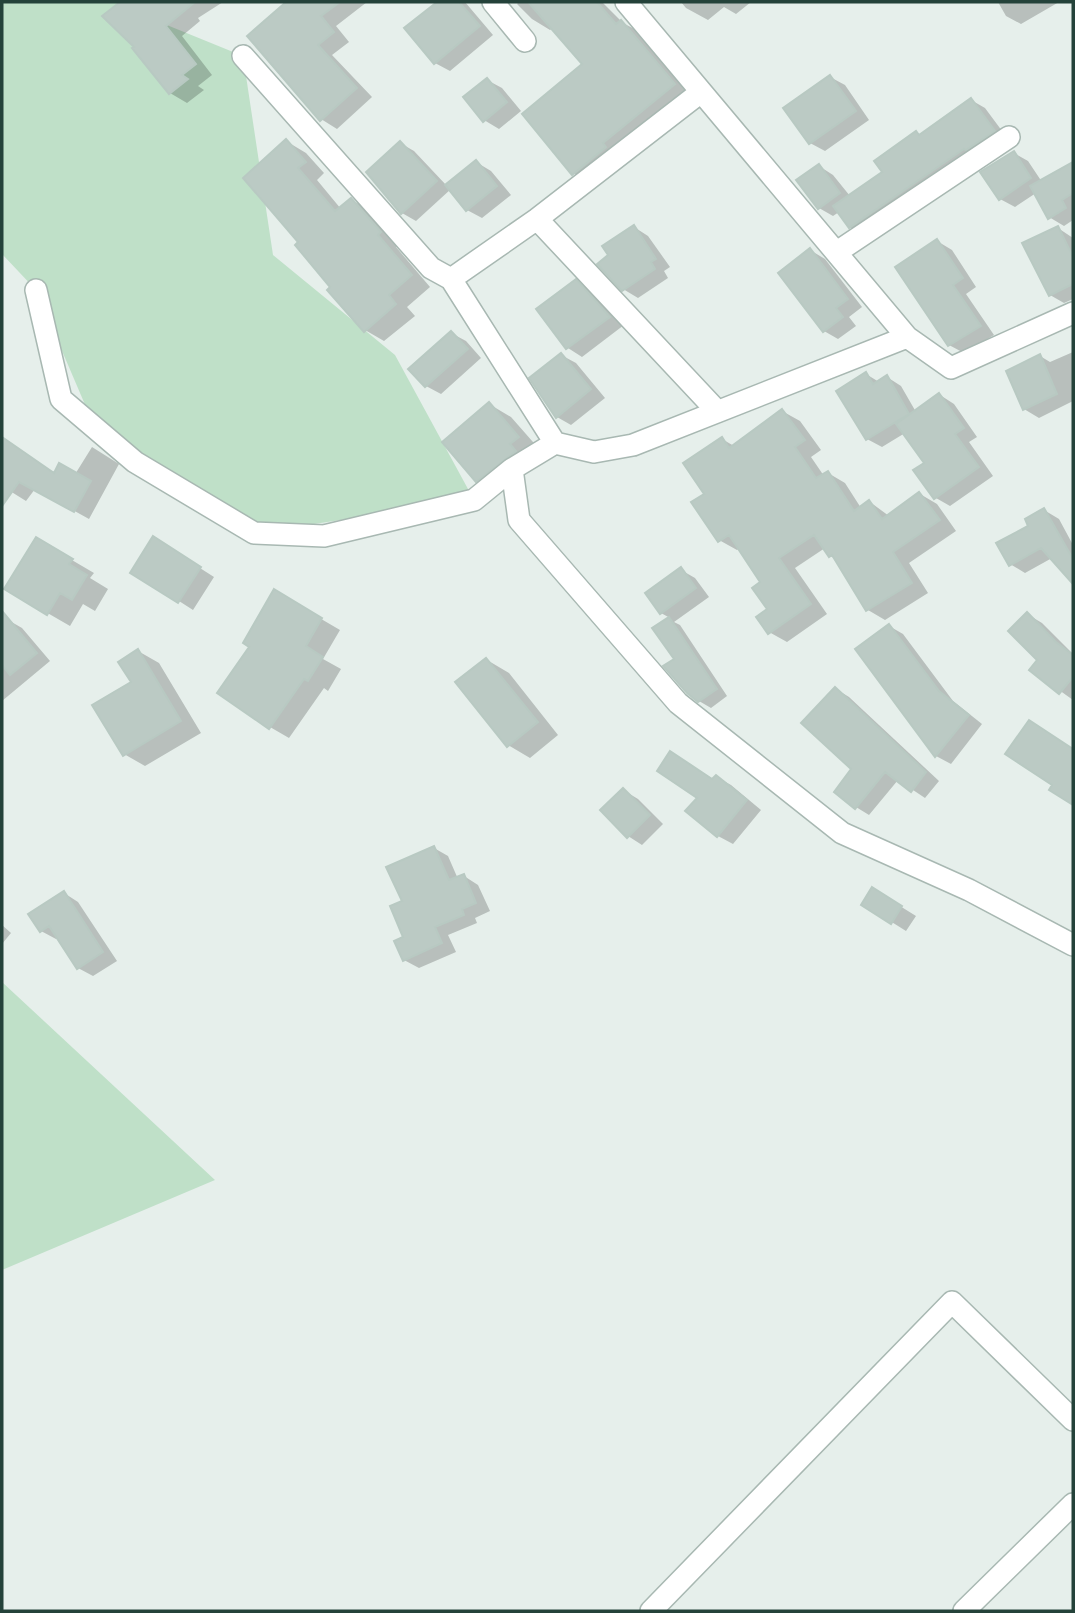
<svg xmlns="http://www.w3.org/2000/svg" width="1075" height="1613" viewBox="0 0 1075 1613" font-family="Poppins,sans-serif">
<rect width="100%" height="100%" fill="#e6efeb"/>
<path fill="#bfe0c8" d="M2,2h118l5,6 118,48 30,199 122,100 79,145 -220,33 -159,-105 -59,-138 -34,-36z
M2,982l213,198 -213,90z"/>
<path fill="#0003" d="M123,2h100l-25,16 2,3 -18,15 30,39 -14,11 6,4 -17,13 -17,-10 -32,-45 -33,-32z
M288,2h79l-31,24 13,16 -17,13 40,42 -35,32 -16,-10 -71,-83z
M439,2h26l28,33 -43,36 -15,-8 -28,-35z
M519,2h83l21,21 17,9 53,64 -101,88 -19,-11 11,-108 -31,-37 -3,2 -18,-11 -15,-15z
M681,2h70l-15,12 -12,-7 -16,13 -22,-12z
M998,2h61l-38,22 -15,-8z
M830,77l15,8 24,35 -44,31 -15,-8z
M487,80l15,8 19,23 -22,18 -15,-9z
M971,100l14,8 23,31 -144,97 -14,-9 -11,-15 -6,4 -14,-8v-42l14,9 17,21 34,-24 32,-39 4,3z
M286,141l20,12 18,20 -7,7 24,29 11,-9 19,11 29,33 -4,3 34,40 -23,20 8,9 -31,25 -19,-11 -64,-88z
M400,143l14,8 33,35 29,-24 15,9 20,24 -29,23 -15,-8 -16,-21 -35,32 -14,-8z
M1014,153l14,8 14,21 28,-17 3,2v53l-9,6 -15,-9 -13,-24 -21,14 -15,-8z
M634,227l14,9 22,31 -6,4 4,7 -30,20 -15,-9 -12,-34z
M1058,228l15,10v61l-9,4 -14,-8z
M937,241l15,9 24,37 -10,7 28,41 -30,18 -15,-8z
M810,250l15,9 37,48 -13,10 7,9 -18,13 -14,-8z
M576,282l14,8 34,35 -42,32 -14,-9 -29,-38z
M451,333l15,8 15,17 -40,36 -15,-8z
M1073,352v49l-34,17 -15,-9 16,-53 10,6z
M561,355l15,8 29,35 -34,27 -14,-8z
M866,374l13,8 8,-5 14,9 15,26 24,-17 14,9 23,33 -8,5 24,34 -43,30 -14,-8 -10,-35 -21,-30 -23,14 -15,-8z
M489,404l22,13 29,33 -3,15 -38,28 -22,-13z
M782,411l18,10 21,29 -10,7 13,19 4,-3 17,10 16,25 9,-6 19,14 31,-22 17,10 19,27 -47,32 19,30 -43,27 -17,-10 -32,-51 -6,-3 -5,-8 -30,20 32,46 -40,28 -18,-10 1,-22 -8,-28 -22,-34 -3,2 -18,-10 -13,-46 16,-55 12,7z
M2,438l67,46 23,-37 27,17 -30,55 -54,-30 -9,12 -24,-15z
M1044,510l15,9 14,26v36l-21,-23 -27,15 -15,-9 21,-38z
M36,539l58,34 -4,5 18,11 -13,22 -12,-7 -13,22 -64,-37z
M167,547l47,30 -21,33 -14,-9z
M681,570l14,8 14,19 -35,25 6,3 47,71 -16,12 -12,-7 -23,-42 -21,-31 15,-10 -9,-5z
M275,592l65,38 -17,29 18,10 -13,22 -4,-3 -35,50 -19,-11 -19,-81z
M1027,614l15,9 31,31v46l-42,-30 8,-10z
M8,620l14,8 28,33 -48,40v-76z
M889,626l14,8 50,67 29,23 -31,40 -15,-8 -79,-107z
M138,651l21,12 42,70 -56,33 -21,-12z
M487,660l22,13 49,62 -28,23 -22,-13z
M836,689l13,8 90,84 -14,17 -27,-18 -29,35 -13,-8 -2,-38z
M716,777l15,8 30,25 -28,34 -15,-8 -30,-25z
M623,790l15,9 25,25 -21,21 -14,-9z
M434,848l14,8 10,23 6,-3 14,9 12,26 -15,7 2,5 -29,12 8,17 -37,16 -15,-8v-58z
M64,893l14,9 39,59 -24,15 -15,-8 -20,-30 -2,1 -15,-8z
M887,898l29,18 -10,15 -43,-27z
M2,925l9,8 -9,11z"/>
<path fill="#bbcac4" stroke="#b8c9c2" stroke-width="2" d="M120,2h75l-29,24 30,38 -14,11 6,4 -19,15 -37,-46 2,-1 -32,-31z
M286,2h54l-19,14 13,16 -16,13 39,43 -37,33 -73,-85z
M437,2h22l21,24 -46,38 -30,-36z
M528,2h69l19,22 5,-4 54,64 -72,59 3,4 -34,28 -50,-61 60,-50z
M830,75l26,36 -47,33 -26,-36z
M487,78l20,24 -24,20 -20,-25z
M971,98l24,33 -29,19 -2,-1 -115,79 -16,-22 49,-34 -8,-11 42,-30 3,4z
M286,139l20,23 -8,6 37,43 16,-13 30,34 -3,3 34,40 -23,20 7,9 -32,28 -37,-42 3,-3 -35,-42 3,-3 -55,-64z
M400,141l37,40 -36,33 -35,-42z
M1014,151l17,27 -32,22 -19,-28z
M476,160l21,26 -31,25 -21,-26z
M1073,162v31l-11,7 4,8 -18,11 -18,-33z
M819,164l21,29 -22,16 -22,-29z
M634,225l22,34 -5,3 4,7 -33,22 -25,-27 11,-9 -6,-9z
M1058,226l15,31v27l-24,12 -27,-53z
M937,239l26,39 -10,7 28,41 -33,20 -53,-79z
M810,248l38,51 -12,9 7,9 -20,15 -45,-59z
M576,279l34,38 -44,32 -30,-40z
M451,331l17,18 -43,38 -17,-18z
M561,353l30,36 -35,29 -27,-40z
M1040,354l17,40 -34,16 -17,-39z
M866,372l7,12 14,-9 22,39 -43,26 -30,-49z
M939,393l25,35 -9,6 24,33 -45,32 -21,-29 11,-7 -28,-39z
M489,402l30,35 -9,7 6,7 -40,31 -34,-40z
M782,409l23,31 -10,7 21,31 12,-7 26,40 15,-11 13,19 37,-27 21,28 -47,32 19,31 -46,28 -34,-56 -3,2 -15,-22 -35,23 32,46 -43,30 -12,-17 11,-8 -15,-21 8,-6 -31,-47 -11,7 -27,-40 13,-8 -21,-31 39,-26 7,11z
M2,437l52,36 5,-10 32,18 -17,31 -55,-30 -17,24z
M1044,508l29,51v25l-32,-36 -32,18 -13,-23 32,-17 -3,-7z
M153,536l48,31 -23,36 -48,-30z
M36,537l37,22 -4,5 18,11 -15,25 -12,-7 -13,22 -43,-26z
M681,567l15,21 -36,26 -15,-21z
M274,589l48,29 -16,28 17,11 -15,24 -4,-2 -35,50 -52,-36 32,-46 -6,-4z
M2,611l35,42 -27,22 -8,-10z
M1027,612l29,30 17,13v22l-14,17 -30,-24 8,-10 -29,-29z
M669,617l48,72 -19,13 -11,-9 -24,-27 11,-7 -22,-31z
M889,624l50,67 30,24 -34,42 -80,-108z
M138,649l43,72 -58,35 -31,-51 39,-23 -13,-20z
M486,658l52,64 -31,25 -52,-65z
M835,687l91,85 -15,20 -26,-20 -30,37 -21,-17 17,-23 -50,-46z
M1029,720l44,29v56l-24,-15 3,-5 -47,-31z
M670,751l42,28 4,-4 31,25 -30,37 -32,-26 12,-13 -40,-27z
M623,788l27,27 -23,23 -27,-28z
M434,846l15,34 15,-6 12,29 -14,6 2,6 -29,12 7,16 -39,18 -9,-20 9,-4 -13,-31 12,-5 -16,-34z
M872,887l30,19 -11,18 -30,-19z
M64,891l39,61 -26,17 -28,-43 -9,6 -12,-18z"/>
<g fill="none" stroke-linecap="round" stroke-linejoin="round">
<g stroke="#a8b8b2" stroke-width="24">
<path id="minor" d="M493,2l32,39
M626,2l281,335 44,31 122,-55
M243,56l188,212 20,11 86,-60 164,-127
M537,219l180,192
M837,252l172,-115
M451,279l104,164 39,9 39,-7 274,-108
M36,290l25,109 74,63 119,71 70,3 150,-36 38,-31 43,-26
M512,469l7,51 159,183 164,130 127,57 104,55
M651,1611l301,-309 121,118
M964,1611l109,-107"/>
</g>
<use href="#minor" stroke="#fff" stroke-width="21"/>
</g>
<rect width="1075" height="1613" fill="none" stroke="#24423a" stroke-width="7"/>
</svg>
